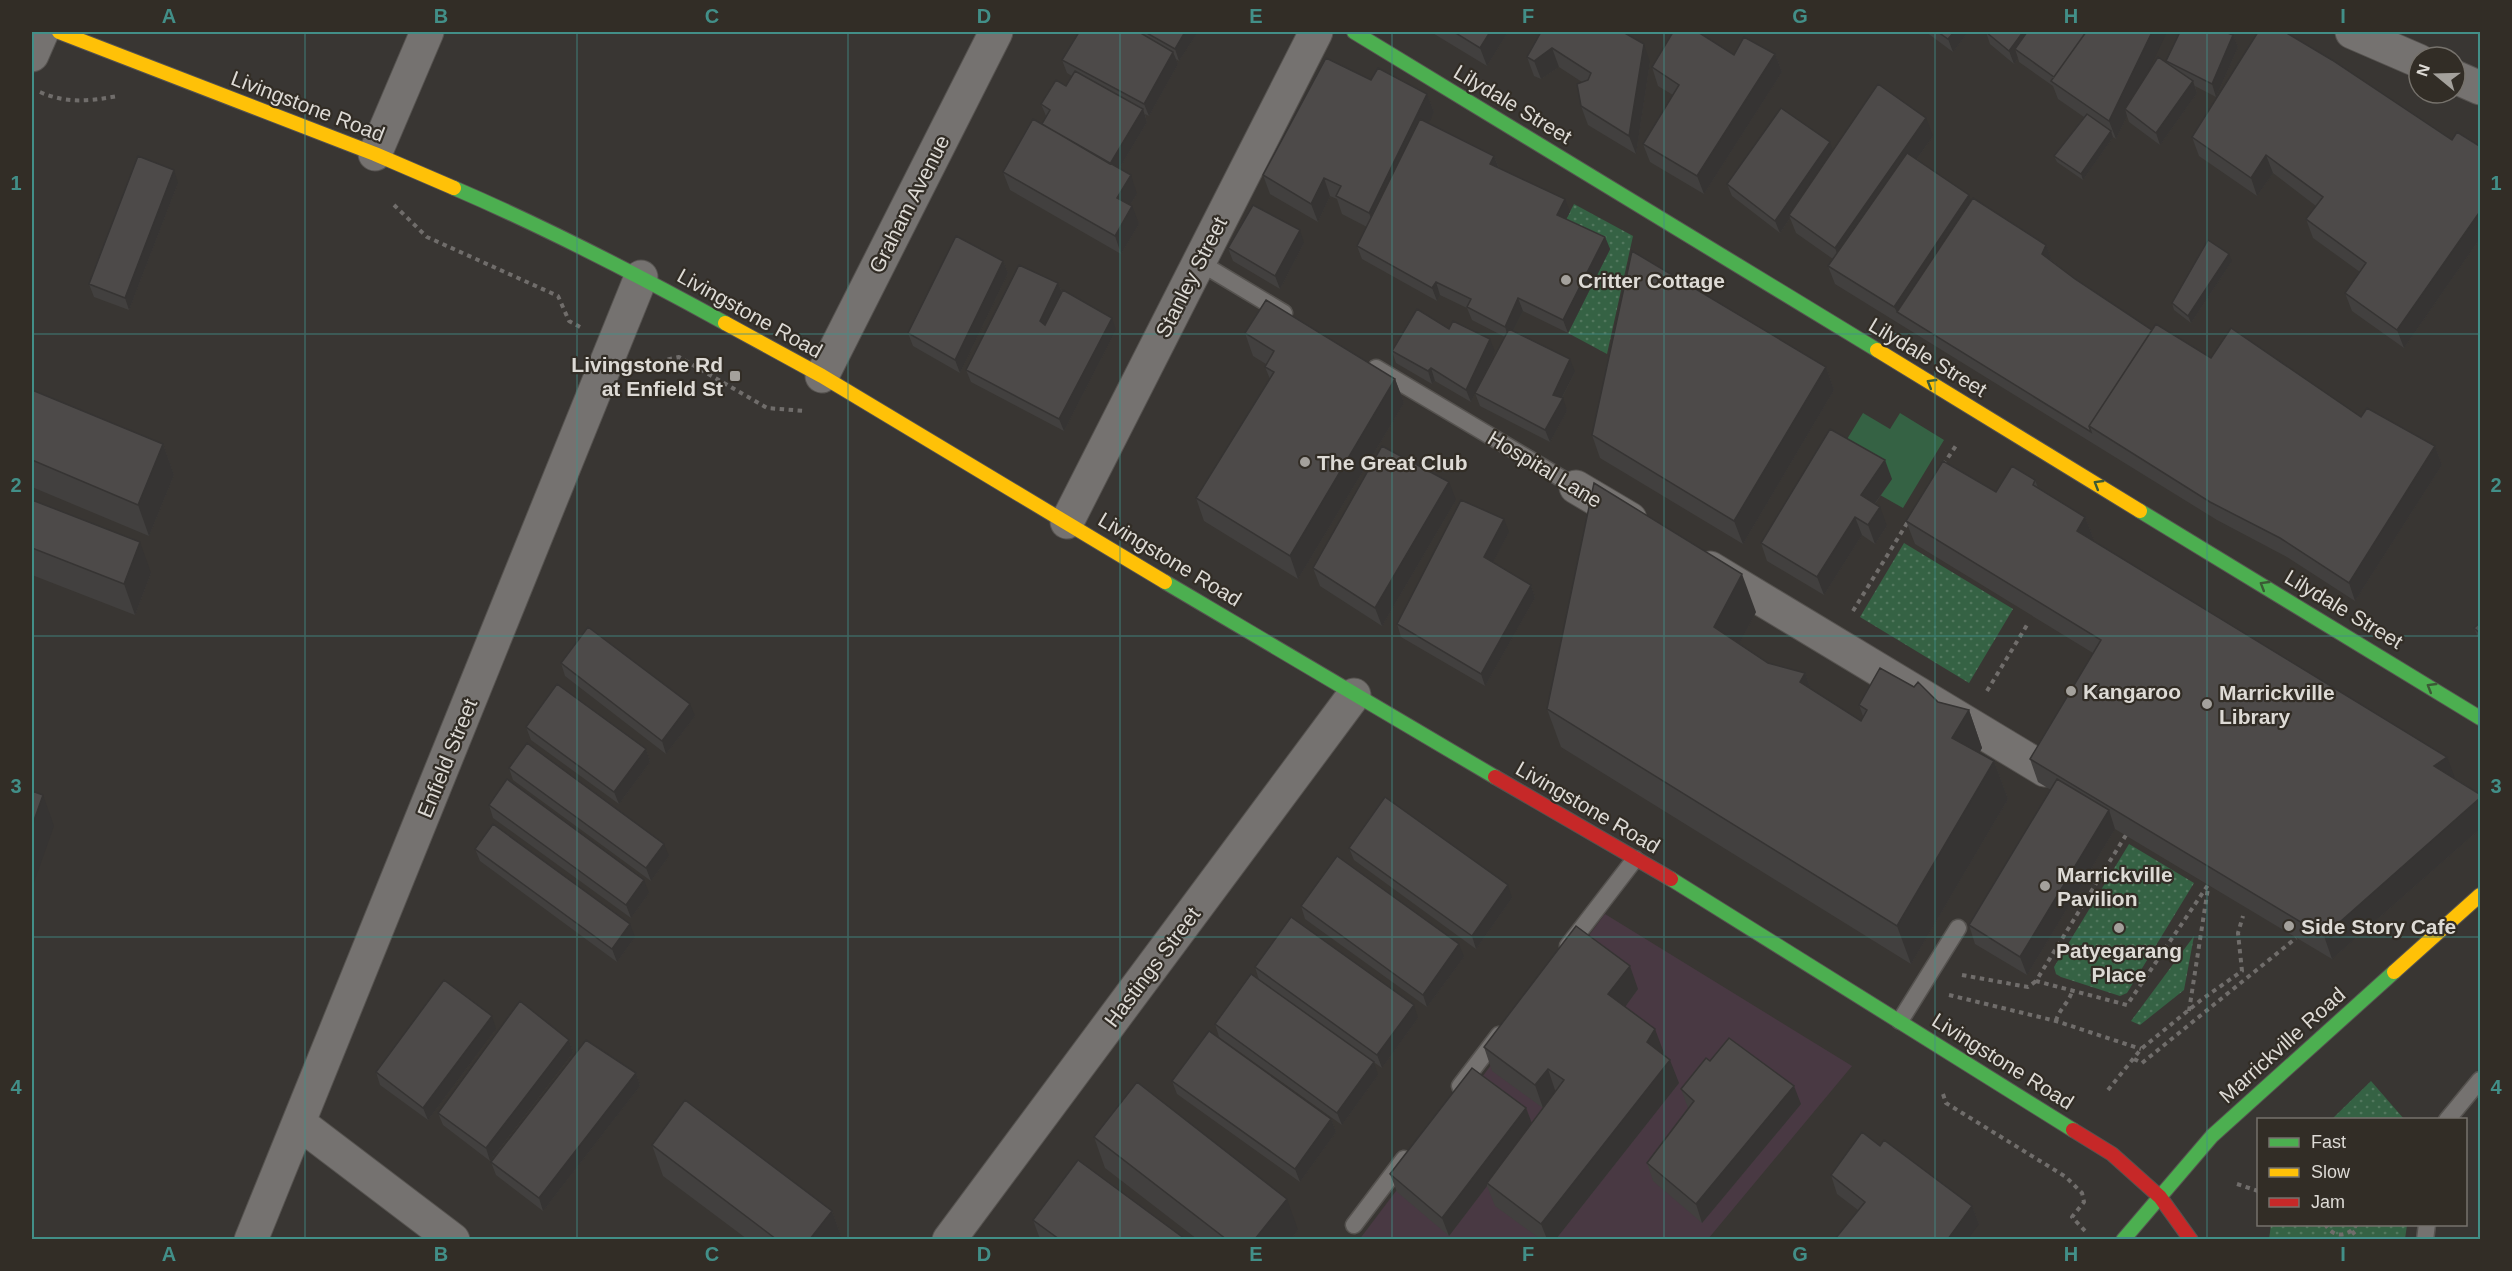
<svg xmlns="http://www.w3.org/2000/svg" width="2512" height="1271" viewBox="0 0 2512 1271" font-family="Arial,sans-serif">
<defs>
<pattern id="grass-dots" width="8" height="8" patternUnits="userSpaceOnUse" patternTransform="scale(1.5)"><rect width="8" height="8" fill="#356244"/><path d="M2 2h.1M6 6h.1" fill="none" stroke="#52785e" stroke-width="1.8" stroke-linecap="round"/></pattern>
</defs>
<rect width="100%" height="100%" fill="#393633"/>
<path fill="#493943" d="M1605,914l247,152 -144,173 -349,1z"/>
<path fill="url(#grass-dots)" d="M1574,204l59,32 -26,118 -39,-21 42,-84 -48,-22z
M1904,543l109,66 -44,74 -109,-66z
M2129,844l65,39 -67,110 -7,3 -59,-19 -5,-3 -2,-7z
M2194,936l-10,54 -44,35 -9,-4z
M2371,1081l33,38h-72z
M2271,1225v-1l136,1 -2,14h-136z"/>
<path fill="#356244" d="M1863,413l27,16 10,-16 44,27 -41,68 -23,-13 11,-17 -50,-29z"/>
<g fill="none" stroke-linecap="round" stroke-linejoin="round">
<g stroke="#565350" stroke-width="19">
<path id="lane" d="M1199,262l85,51
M1376,368l200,119
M1568,946l67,-87
M1900,1021l58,-93
M1460,1086l39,-51
M2447,1120l33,-40
M1354,1225l50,-66
M2425,1240l2,-16"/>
</g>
<g stroke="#565350" stroke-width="35">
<path id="street" d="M2352,32l67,29
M32,55l10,-23
M2455,77l25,11
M375,154l52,-122
M822,376l174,-344
M1576,487l54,32
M1067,522l249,-490
M1710,568l335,202
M299,1123l154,117
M251,1240l390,-963
M949,1240l405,-545"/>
</g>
<g stroke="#565350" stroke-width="16">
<path id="fast" d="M1354,32l523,318
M454,188c93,40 182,86 271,135
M2140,511l340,207
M1165,582l330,195
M1671,879l402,251
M2123,1240l89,-104 182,-164"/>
</g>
<g stroke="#565350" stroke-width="16">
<path id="slow" d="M59,32l316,122 79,34
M725,323l97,53 343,206
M1877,350l263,161
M2394,972l86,-77"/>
</g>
<g stroke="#565350" stroke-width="16">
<path id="jam" d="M1495,777l176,102
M2073,1130l39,24 48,43 31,43"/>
</g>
<path stroke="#706d6b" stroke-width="4" stroke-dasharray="4.5 4.5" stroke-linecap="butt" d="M40,92c27,12 50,9 78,4
M394,205l33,32 131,59 11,25 11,6
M646,365l8,5 11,-10 14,-3 88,51 38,3
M1943,465l14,-21
M1853,611l56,-91
M1987,691l40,-66
M2126,835l-90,146 91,24 81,-120
M1962,975l66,12 8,-6
M1949,995l107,26 85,28
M2189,1011l19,-123
M2056,1021c3,-12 13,-18 16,-30
M2134,1059l8,4 154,-125
M2108,1090l33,-41 60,-49 41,-29 -4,-38 5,-17
M1943,1094l3,9 120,74 16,16 2,9 -12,15 15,16
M2237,1184l21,7
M2325,1224c8,14 23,14 32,0
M2352,1231l7,9"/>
<use href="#lane" stroke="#757270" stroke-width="16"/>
<use href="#street" stroke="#757270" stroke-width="33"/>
<use href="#fast" stroke="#4caf50" stroke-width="14"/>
<use href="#slow" stroke="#ffc107" stroke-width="14"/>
<use href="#jam" stroke="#c62828" stroke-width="14"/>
</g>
<path fill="#42403f" d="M1079,32h119l-19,29 -3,-2 2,5 -29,52 -4,-2 2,8 -28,47 18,25 -7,11 9,19 -18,30 -111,-64 -7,-18 39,-48 4,-8 -5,-12 25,-18 6,-10 -5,-3 -5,-13z
M1431,32h77l-21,34z
M1541,32l109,30 -14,92 -48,-29 -7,-19 1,-24 -23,-15 -18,12 -7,-3 -7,-19z
M1926,32h42l-15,20z
M1986,32l161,42 19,-12 67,-27 5,12 -22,50 -21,-11 2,7 -37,52 -31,-23 -2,-6 -11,23 -3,-2 -30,43 -26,-18 -3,-6 30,-39 -26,-18 -5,-13 -34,-24 -1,-4 -4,6 -24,-20z
M1775,54l7,18 -78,122 -54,-32 -7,-18 30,-49 -15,-9 -6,-19 82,-12z
M1371,80l56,14 7,18 -6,11 66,33 5,12 71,44 -4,7 39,18 5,12 -42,84 -45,-22 -10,20 62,41 -13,26 5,13 -17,31 -70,-36 -5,-13 30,-56 -33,-17 -5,-12 -27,-13 -3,6 -75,-42 -5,-13 10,-19 -25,-13 -5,-15 -7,-3 -12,26 -48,-28 -7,-19z
M1933,136l-16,23 54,42 75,44 5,13 -1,1 25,20 77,51 59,28 224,88 7,19 -87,136 -68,-44 -70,-37 -382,-236 -7,-18 5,-7 -37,-26 -6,-15 -10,15 -48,-37 -5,-12 106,-34z
M2192,137l260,3 29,7v90l-77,111 -52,-37 -7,-18 15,-21 -47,-34 -7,-19 10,-13 -43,-33 -16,23 -58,-40z
M178,183l-49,127 -35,-13 -5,-13z
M1304,243l-24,46 -47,-28 -5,-13z
M1003,261l5,12 -48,100 -47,-27 -5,-13z
M2232,261l-41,62 -17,-13 -2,-7z
M1058,283l4,9 54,38 -52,101 -93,-49 -5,-12z
M1449,329l46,23 -24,50 -36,-21 -3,3 -36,-21 -4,-12z
M1245,333l150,46 9,24 -106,176 -94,-58 -8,-23 74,-119 -5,-12 1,-3 -13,-8z
M1826,367l8,23 -91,154 -143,-86 -8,-23z
M32,390l131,54 11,31 -25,61 -117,-49z
M1892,479l-17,25 12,22 -12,18 -13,-9 -38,60 -57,-34 -6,-18z
M2035,480l3,8 47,29 9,23 -1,1 388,254v33l-149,131 -217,-130 -88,146 -52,-31 -6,-19 82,-135 -13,-8 -8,-23 63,-106 -178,-109 -9,-23z
M32,500l119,73 -16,42 -103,-40z
M1456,500l-74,126 -62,-40 -7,-18z
M1509,532l-16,30 38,23 4,13 -50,88 -84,-49 -4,-13z
M1756,612l-17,32 29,19 37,10 6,16 50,32 2,-5 -4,-11 79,-3 31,8 13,38 -3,5 15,8 14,38 -97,165 -350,-217 -14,-38z
M2481,622v20l-2,-2 -5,-12z
M561,663l134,53 -29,38 -101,-78z
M526,727l120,22 4,13 -31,42 -88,-64z
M509,768l160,88 -18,25 -138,-101z
M489,805l160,88 -18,25 -138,-100z
M1349,848l163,50 -36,51 -122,-89z
M475,849l160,88 -18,25 -137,-101z
M1301,906l163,51 -37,50 -122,-88z
M1255,967l163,51 -36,50 -123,-88z
M1638,989l-13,18 39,46 -1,1 16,29 -123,156h-16l-45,-33 -8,-20 -38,50 -52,-44 -7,-18 136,-66 6,16 11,-16 -51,-37 -8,-24z
M1215,1024l163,51 -36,50 -123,-88z
M496,1029l-68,91 -48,-35 -4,-13z
M569,1040l4,13 -83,108 -47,-36 -5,-12z
M1710,1061l91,43 -99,119 -49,-42 -6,-18 41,-55 -7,-19z
M636,1073l4,13 -97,125 -47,-36 -5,-13z
M1172,1081l159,38 5,13 -36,50 -123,-88z
M1094,1137l204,93 -7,9h-94l-92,-71z
M652,1145l180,66 10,28h-95l-84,-63z
M1880,1146l92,60 7,18 -121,-14 -21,-16 -6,-19z
M1033,1220l152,19h-145z"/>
<path fill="#363433" d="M1185,32h13l-19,29 -4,-12z
M1490,32h18l-21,34 -7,-18z
M1954,32h14l-15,20 -5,-13z
M2023,32h14l-22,17 3,9 -4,6 -5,-13z
M2152,32h15l-38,80 -4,-3 2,7 -11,23 -7,-18z
M2233,35l5,12 -22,50 -4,-13z
M1644,44l6,18 -14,92 -7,-18z
M1552,48l7,19 -18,12 -7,-18z
M1173,52l5,12 -29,52 -5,-12z
M1775,54l7,18 -78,122 -7,-18z
M2193,81l4,12 -37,52 -4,-12z
M1427,94l7,18 -58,119 -7,-18z
M1143,109l4,13 -34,57 -5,-12z
M1926,118l7,18 -91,130 -7,-18z
M2111,131l2,6 -30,43 -2,-6z
M1830,142l4,12 -45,61 1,3 -10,15 -5,-12z
M2266,155l7,18 -16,23 -6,-18z
M1494,156l5,13 -9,-5z
M174,170l4,13 -49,127 -4,-12z
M1131,175l6,19 -14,22 -6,-18z
M1324,178l6,18 -12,26 -7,-18z
M1969,195l6,18 -78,99 -3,-5z
M1565,199l5,13 -8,15 -5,-12z
M1132,206l7,18 -18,30 -6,-18z
M2481,210v27l-77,111 -7,-18z
M1300,230l4,13 -24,46 -5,-13z
M1605,237l5,12 -42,84 -5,-13z
M2046,245l5,13 -4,8 -5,-12z
M2229,254l3,7 -41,62 -3,-7z
M1003,261l5,12 -48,100 -5,-13z
M1436,282l4,13 -3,6 -5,-13z
M1058,283l5,12 -18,39 -5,-13z
M1518,298l5,13 -14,28 -4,-12z
M1112,318l4,12 -52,101 -5,-12z
M1490,339l5,13 -24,50 -5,-12z
M1570,359l5,13 -18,35 -4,-12z
M1826,367l8,23 -91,154 -9,-23z
M1431,368l4,13 -3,3 -4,-13z
M1395,379l9,24 -106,176 -8,-23z
M1563,398l4,13 -17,31 -5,-12z
M163,444l11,31 -25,61 -11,-31z
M2435,446l7,19 -87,136 -6,-18z
M1885,460l7,19 -24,34 -7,-18z
M1449,482l7,18 -74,126 -7,-18z
M1880,507l7,19 -12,18 -7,-19z
M1855,517l7,18 -38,60 -7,-18z
M2085,517l9,23 -9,15 -8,-24z
M1504,519l5,13 -20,38 -5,-13z
M140,542l11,31 -16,42 -11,-31z
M1742,574l14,38 -28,53 -14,-38z
M1531,585l4,13 -50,88 -4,-12z
M1805,673l14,38 -19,-29z
M690,704l5,12 -29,38 -4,-13z
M1969,710l13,38 -16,28 -14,-38z
M646,749l4,13 -31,42 -5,-12z
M2447,757l9,24 -22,-15z
M1994,761l14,38 -97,165 -14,-38z
M43,795l11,31 -22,62v-62z
M2481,797v31l-149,131 -8,-23z
M2109,810l6,19 -88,146 -7,-18z
M664,844l5,12 -18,25 -5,-13z
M644,880l5,13 -18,25 -5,-13z
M1508,885l4,13 -36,51 -4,-13z
M630,924l5,13 -18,25 -5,-13z
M1459,944l5,13 -37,50 -4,-12z
M1630,966l8,23 -21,29 -9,-24z
M1414,1005l4,13 -36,50 -5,-13z
M492,1016l4,13 -68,91 -5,-12z
M1655,1029l9,24 -9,12 -8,-23z
M569,1040l4,13 -83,108 -4,-13z
M1670,1060l9,23 -123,156h-9l-6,-15z
M1374,1062l4,13 -36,50 -5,-12z
M1548,1069l8,24 -13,15 -8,-23z
M636,1073l4,13 -97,125 -4,-13z
M1794,1086l7,18 -99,119 -6,-19z
M1526,1108l7,18 -46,57v3l-38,50 -7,-18z
M1331,1119l5,13 -36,50 -5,-13z
M1287,1199l11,31 -7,9h-36z
M1972,1206l7,18 -11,15h-20z
M832,1211l10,28h-32z"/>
<path fill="#4d4a49" stroke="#363433" stroke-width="1.5" d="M1079,32h60l34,20 -29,52 -82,-44z
M1145,32h40l-10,17z
M1454,32h36l-10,16z
M1541,32h82l21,12 -15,92 -48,-30 -4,-22 11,-4 3,-7 -39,-25 -18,13 -7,-4z
M1673,32h25l36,23 10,-18 31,17 -78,122 -54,-32 36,-59 -27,-18z
M1938,32h16l-6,7z
M1986,32h37l-14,19z
M2027,32h59l-32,45 -39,-28z
M2086,32h66l-43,89 -58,-40z
M2180,32h45l8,3 -21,49 -46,-23z
M2258,32h27l47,28 120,80 5,-8 24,15v63l-84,120 -52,-37 21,-30 -60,-44 17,-22 -57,-42 -15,23 -59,-41z
M2158,57l35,24 -37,52 -31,-24z
M1326,58l45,22 7,-12 49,26 -58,119 -33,-17 5,-10 -17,-8 -13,26 -48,-29z
M1075,71l68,38 -33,55 -68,-40 8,-14 -9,-6 15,-24 10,6z
M1878,84l48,34 -91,130 -46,-33z
M1781,108l49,34 -55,79 -48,-37z
M2087,114l24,17 -30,43 -27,-18z
M1033,119l98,56 -14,23 15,8 -17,30 -112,-64z
M1420,119l74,37 -4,8 75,35 -8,16 48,22 -42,83 -45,-22 -13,29 -38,-20 4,-8 -35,-17 -4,6 -75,-42z
M1907,153l62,42 -75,112 -66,-41z
M138,156l36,14 -49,128 -36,-14z
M1973,198l73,47 -4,9 33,25 77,51 -63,96 2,6 -194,-120z
M1253,205l47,25 -25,46 -47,-28z
M956,236l47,25 -48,99 -47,-27z
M2208,240l21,14 -41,62 -16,-13z
M1632,251l194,116 -92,154 -142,-86z
M1019,265l39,18 -18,38 5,4 18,-35 49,28 -53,101 -93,-49z
M1266,300l129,79 -105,177 -94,-58 78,-126 -9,-5 9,-16 -29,-18z
M1417,309l32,20 4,-8 37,18 -24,51 -35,-22 -3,3 -36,-20z
M2156,324l55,34 20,-30 130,89 6,-9 68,38 -86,137 -69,-45 -70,-36 -121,-76z
M1509,329l61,30 -17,36 10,3 -18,32 -70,-37z
M32,390l131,54 -25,61 -106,-45z
M1830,429l55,31 -24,35 19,12 -12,18 -13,-8 -38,60 -56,-34z
M1382,446l67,36 -74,126 -62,-40z
M1943,461l53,31 16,-26 23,14 -2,5 52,32 -8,14 370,226 -13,9 47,29v2l-157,139 -294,-177 71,-119 -195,-119z
M1594,483l148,91 -28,53 54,36 37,10 -5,9 61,39 6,-11 -8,-5 21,-37 34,19 4,-5 20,20 31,8 -17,28 42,23 -97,165 -350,-217z
M32,500l108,42 -16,42 -92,-36z
M1461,500l43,19 -20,38 47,28 -50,89 -84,-50z
M2481,622v12l-7,-6z
M588,627l102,77 -28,37 -101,-78z
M557,684l89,65 -32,43 -88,-65z
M527,743l137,101 -18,24 -137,-100z
M507,779l137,101 -18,25 -137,-100z
M2057,779l52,31 -89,147 -51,-32z
M32,791l11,4 -11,31z
M1385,797l123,88 -36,51 -123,-88z
M493,824l137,100 -18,25 -137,-100z
M1337,856l122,88 -36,51 -122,-89z
M1291,917l123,88 -37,50 -122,-88z
M1576,926l54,40 -22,28 47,35 -8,13 23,18 -129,164 -54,-41 77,-103 -16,-11 -13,16 -51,-38z
M1251,974l123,88 -37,51 -122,-89z
M444,980l48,36 -69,92 -47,-36z
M520,1001l49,39 -83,108 -48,-35z
M1209,1031l122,88 -36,50 -123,-88z
M1729,1038l65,48 -98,118 -49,-41 47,-62 -13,-12 25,-31 4,3z
M586,1040l50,33 -97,125 -48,-36z
M1472,1068l54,40 -84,110 -52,-44z
M1137,1082l150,117 -32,40h-29l-132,-102z
M685,1100l147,111 -22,28h-34l-124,-94z
M1862,1132l18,14 4,-6 88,66 -24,33h-113l30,-37 -34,-27z
M1078,1160l107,79h-126l-26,-19z"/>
<defs><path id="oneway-chevron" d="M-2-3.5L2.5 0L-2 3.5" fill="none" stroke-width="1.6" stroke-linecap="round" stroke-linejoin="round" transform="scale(1.5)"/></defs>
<g stroke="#3b5a35">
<use href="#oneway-chevron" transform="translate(1931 383) rotate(-149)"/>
<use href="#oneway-chevron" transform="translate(2098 484) rotate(-149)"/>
<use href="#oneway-chevron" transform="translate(2264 585) rotate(-149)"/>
<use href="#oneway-chevron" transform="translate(2431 687) rotate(-149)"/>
</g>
<path fill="none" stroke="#428f88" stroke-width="1.5" stroke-opacity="0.55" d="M305,32v1208M577,32v1208M848,32v1208M1120,32v1208M1392,32v1208M1664,32v1208M1935,32v1208M2207,32v1208M32,334h2448M32,636h2448M32,937h2448"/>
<g fill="#a4a19c" stroke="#322d26" stroke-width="2">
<circle cx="1566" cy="280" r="6"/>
<rect x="729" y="370" width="12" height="12" rx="3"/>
<circle cx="1305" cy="462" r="6"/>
<circle cx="2071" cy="691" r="6"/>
<circle cx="2207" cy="704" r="6"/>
<circle cx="2045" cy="886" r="6"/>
<circle cx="2289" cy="926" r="6"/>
<circle cx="2119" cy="928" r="6"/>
</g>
<g text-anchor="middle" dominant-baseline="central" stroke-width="4.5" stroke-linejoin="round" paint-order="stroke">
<g font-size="21" fill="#dddad5" stroke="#322d26">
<text transform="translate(1513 104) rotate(31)">Lilydale Street</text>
<text transform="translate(308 106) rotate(21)">Livingstone Road</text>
<text transform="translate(909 204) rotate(-63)">Graham Avenue</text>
<text transform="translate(1191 277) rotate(-63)">Stanley Street</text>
<text transform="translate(750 313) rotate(29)">Livingstone Road</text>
<text transform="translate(1928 357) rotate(31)">Lilydale Street</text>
<text transform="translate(1545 469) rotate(31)">Hospital Lane</text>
<text transform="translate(1170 559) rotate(31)">Livingstone Road</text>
<text transform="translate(2344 609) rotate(31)">Lilydale Street</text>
<text transform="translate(447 758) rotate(-68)">Enfield Street</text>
<text transform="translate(1588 807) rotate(30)">Livingstone Road</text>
<text transform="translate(1152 967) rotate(-53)">Hastings Street</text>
<text transform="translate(2282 1045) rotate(-42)">Marrickville Road</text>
<text transform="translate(2003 1061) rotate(32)">Livingstone Road</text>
</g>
<g font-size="21" font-weight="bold" fill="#dddad5" stroke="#322d26" text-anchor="start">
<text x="1578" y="280">Critter Cottage</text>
<text x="723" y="364" text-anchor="end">Livingstone Rd<tspan x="723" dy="24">at Enfield St</tspan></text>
<text x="1317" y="462">The Great Club</text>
<text x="2083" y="691">Kangaroo</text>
<text x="2219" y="692">Marrickville<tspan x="2219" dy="24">Library</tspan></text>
<text x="2057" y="874">Marrickville<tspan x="2057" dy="24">Pavilion</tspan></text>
<text x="2301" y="926">Side Story Cafe</text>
<text x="2119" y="950" text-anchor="middle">Patyegarang<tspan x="2119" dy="24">Place</tspan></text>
</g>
</g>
<rect width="2512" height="1271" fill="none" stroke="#322d26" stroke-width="66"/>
<rect x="2257" y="1118" width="210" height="108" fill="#322d26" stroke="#76726c" stroke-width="1.5"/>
<rect x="2269" y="1138" width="30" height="9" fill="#4caf50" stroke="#76726c" stroke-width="1.5"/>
<text x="2311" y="1148" font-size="18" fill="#dddad5">Fast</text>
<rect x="2269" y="1168" width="30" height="9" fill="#ffc107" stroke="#76726c" stroke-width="1.5"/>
<text x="2311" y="1178" font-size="18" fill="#dddad5">Slow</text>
<rect x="2269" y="1198" width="30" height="9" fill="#c62828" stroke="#76726c" stroke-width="1.5"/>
<text x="2311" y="1208" font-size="18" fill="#dddad5">Jam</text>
<g transform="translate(2437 75) rotate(289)"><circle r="28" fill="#322d26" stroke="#76726c" stroke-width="1.5"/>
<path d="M0-4.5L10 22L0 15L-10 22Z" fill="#a4a19c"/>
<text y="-9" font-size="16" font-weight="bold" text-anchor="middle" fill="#dddad5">N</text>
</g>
<rect x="33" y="33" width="2446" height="1205" fill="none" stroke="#428f88" stroke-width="2"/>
<g font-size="20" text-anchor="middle" font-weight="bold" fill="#428f88">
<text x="169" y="23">A</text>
<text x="441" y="23">B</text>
<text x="712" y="23">C</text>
<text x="984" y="23">D</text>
<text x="1256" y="23">E</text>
<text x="1528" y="23">F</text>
<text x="1800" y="23">G</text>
<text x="2071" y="23">H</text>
<text x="2343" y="23">I</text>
<text x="16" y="190">1</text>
<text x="2496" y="190">1</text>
<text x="16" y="492">2</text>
<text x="2496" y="492">2</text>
<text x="16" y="793">3</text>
<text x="2496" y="793">3</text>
<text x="16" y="1094">4</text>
<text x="2496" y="1094">4</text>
<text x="169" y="1261">A</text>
<text x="441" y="1261">B</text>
<text x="712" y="1261">C</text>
<text x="984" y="1261">D</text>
<text x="1256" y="1261">E</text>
<text x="1528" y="1261">F</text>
<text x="1800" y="1261">G</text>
<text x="2071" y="1261">H</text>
<text x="2343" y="1261">I</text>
</g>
</svg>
